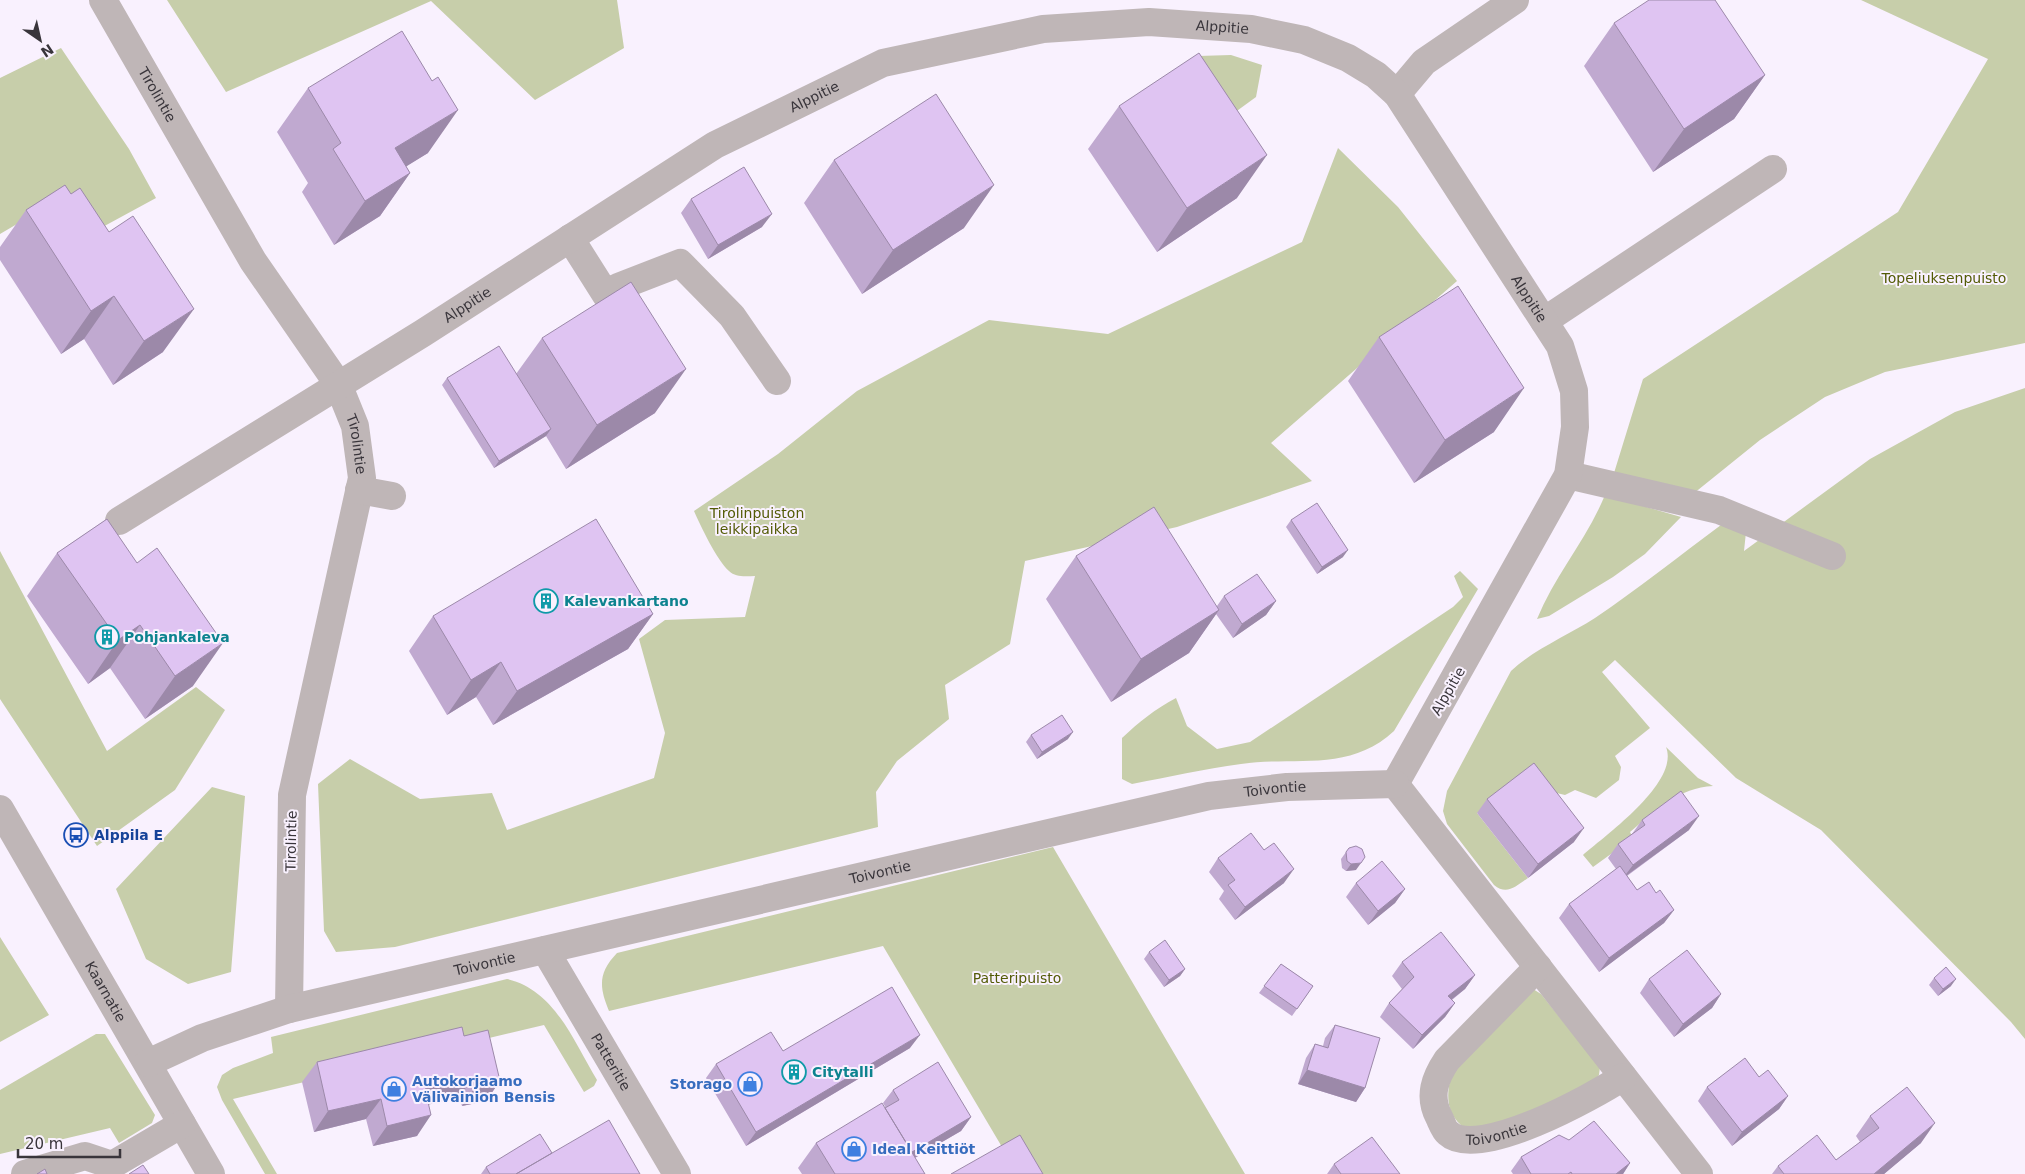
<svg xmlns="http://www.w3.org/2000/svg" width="2025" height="1174" viewBox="0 0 2025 1174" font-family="'DejaVu Sans',sans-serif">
<rect width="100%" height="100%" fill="#f9f1fe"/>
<path fill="#c7ceaa" d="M167,0h450l7,48 -89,52 -104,-99 -205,91z
M1861,0h164v343l-140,29 -60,25 -65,43 -67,54 -79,-21 29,-94 255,-167 90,-153z
M61,48l68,101 27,49 -81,44 -29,-35 -46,27v-156z
M1231,55l31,10 -6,32 -22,16 -36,-57z
M1338,148l60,59 59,74 -186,162 41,38 -135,46 -152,34 -15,83 -65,41 4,34 -52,42 -21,31 2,35 -483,120 -59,5 -12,-21 -6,-147 32,-25 70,40 72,-6 15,37 147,-52 11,-45 -26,-94 26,-19 80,-3 10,-41c-8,0 -19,2 -26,-5 -12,-11 -28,-44 -35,-60l84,-57 79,-63 132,-71 119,14 194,-92z
M2025,388v651l-14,-17 -190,-192 -85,-52 -121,-118 -13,12 48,56 -35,28 6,11 -2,13 -23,18 -21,-8 -10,5 -21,-5 -67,23 51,65c-12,8 -21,18 -34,7l-47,-61 -4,-13 4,-20 64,-120c25,-23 56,-35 84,-53 43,-29 84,-62 126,-93l25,7 -2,19 126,-92 85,-47z
M1605,495l76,22 -36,37 -32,23 -64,39 -12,3c18,-44 50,-80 68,-124z
M0,551l107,200 89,-64 29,23 -50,80 -78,56 -97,-147z
M1460,571l18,18 -84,142c-45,42 -99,25 -153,33 -37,5 -73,13 -109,20l-10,-5v-41c17,-16 33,-29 54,-40l11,28 30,23 33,-7 203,-135 10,-10 -9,-21z
M1666,747l32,31 15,8c-33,1 -59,26 -83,46l3,6 -40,29 -10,-12c23,-20 97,-73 83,-108z
M212,787l33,9 -14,176 -43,12 -42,-25 -30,-70z
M1053,847l192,327h-227l-135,-228 -274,65c-10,-24 -11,-38 8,-58z
M0,937l49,78 -49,27z
M507,979c48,11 67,63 90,101l-3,6 -10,6 -40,-67 -311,74 44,75h-12l-43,-74 -5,-13 5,-12 11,-7 40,-15 -2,-16z
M1533,989l8,5 59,73 -1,8 -5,7 -85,42 -43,5c-20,-14 -20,-32 -15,-54z
M96,1034h9l50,81 -3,8 -33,20 -9,-15 -110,26v-64z"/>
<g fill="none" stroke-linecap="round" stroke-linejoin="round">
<g stroke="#bfb6b7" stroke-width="28">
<path id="s1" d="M103,0l150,261 85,123 17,42 7,52 -70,317 -3,214"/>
<path d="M1397,94l27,-32 91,-62"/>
<path d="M570,238l36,57 12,-8 62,-24 52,53 45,65"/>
<path d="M1544,321l229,-152"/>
<path d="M1568,475l151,35 113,46"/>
<path d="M359,490l33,6"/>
<path id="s2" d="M119,521l304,-188 292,-188 168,-82 160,-34 106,-7 102,7 53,11 44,18 28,17 21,19 163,252 14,45 1,36 -7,48 -173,309"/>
<path d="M1395,784l304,390"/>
<path id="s3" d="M0,809l211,365"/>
<path id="s4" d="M545,950l132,224"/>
<path id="s5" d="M1538,967l-91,93c-12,18 -19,36 -8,57 2,4 5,13 9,16 30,28 146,-37 175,-56"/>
<path id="s6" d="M148,1063l54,-25 87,-29 920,-213 78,-9 108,-3"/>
<path d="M25,1174l60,-18 27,9 70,-41"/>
</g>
</g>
<path fill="#c0a9d0" d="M1614,23l151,52 -31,44 -81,53 -69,-106z
M308,88l120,65 -22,13 4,7 -30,43 -46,29 -32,-53 6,-9 -31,-51z
M1119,106l118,92 -80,54 -69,-103z
M834,160l130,68 -102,66 -58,-91z
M65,185l98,167 -50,33 -29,-46 -23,15 -61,-94v-13l26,-37z
M691,199l71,28 -54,32 -27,-46z
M1379,337l115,95 -80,51 -66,-102z
M542,338l113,75 -89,56 -20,-33 -52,32 -52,-83 5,-7 69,-4z
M107,519l86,167 -48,33 -35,-51 -22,16 -61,-88 30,-43z
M1291,520l52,37 -26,17 -31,-47z
M1076,556l141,50 7,-10 52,5 -10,14 -33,23 -17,-24 -27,39 -78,49 -65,-103z
M653,614l-25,35 -135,76 -17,-28 -29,18 -38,-64 24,-35z
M1031,735l37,4 -31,20 -11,-17z
M1487,799l87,43 -46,36 -51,-65z
M1642,820l47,10 -62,46 10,14 19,3 18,17 -10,13 -65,49 -40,-54 10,-14 47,-35 -8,-11 10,-14 14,-10z
M1349,848l7,22 -10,1 -4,-3 -1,-9z
M1218,858l66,25 -49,37 -16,-21 5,-8 -15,-19z
M1356,883l49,6 -10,14 -27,22 -22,-28z
M1149,952l36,17 -5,7 -16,11 -20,-28z
M1402,962l73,13 -10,14 -13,11 3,3 -10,14 -32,32 -33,-32 9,-14 13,-14 -10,-13z
M1281,964l32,22 -21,30 -33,-23z
M1934,978l17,8 -13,10 -9,-11z
M1649,979l72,15 -9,14 -38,29 -34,-44z
M1335,1025l30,63 -9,14 -58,-18 8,-26 9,-14 8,2 2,-8z
M464,1036l36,45 -14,20 -24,5 -3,-9 -30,7 -12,32 -44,10 -7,-27 -52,13 -12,-50 15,-20z
M910,1048l-164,98 -40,-68 10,-14 67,-13z
M1759,1077l29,19 -9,13 -47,37 -34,-45 9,-14z
M893,1090l78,27 -10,14 -46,27 10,16h-123l-4,-6 18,-25 70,-35 -3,-5z
M1870,1116l51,27 -37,31h-112l6,-8 58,-6 24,-18 -4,-6z
M552,1153l88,21h-159l5,-7z
M1521,1157l109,6 -7,11h-110l-2,-3z
M1334,1164l66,10h-73z"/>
<path fill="#9c89a9" d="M1765,75l-31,44 -81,53 31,-43z
M458,110l-30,43 -63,39 30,-44z
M1267,155l-30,43 -80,54 30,-44z
M410,173l-30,43 -46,29 31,-44z
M994,185l-30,43 -102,66 31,-44z
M772,214l-10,13 -54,32 10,-14z
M114,296l-30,43 -23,15 30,-43z
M194,309l-31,43 -50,33 31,-44z
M686,369l-31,44 -89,56 31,-44z
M1524,388l-30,44 -80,51 31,-43z
M551,429l-5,7 -52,32 5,-7z
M1348,550l-5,7 -26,17 5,-7z
M1276,601l-10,14 -33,23 9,-14z
M1219,610l-30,43 -78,49 30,-43z
M653,614l-25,35 -135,76 24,-34z
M140,625l-30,43 -22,16 30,-44z
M223,643l-30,43 -48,33 30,-43z
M501,662l-25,35 -29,18 24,-35z
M1073,732l-5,7 -31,20 5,-7z
M1699,816l-10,14 -66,48 10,-13z
M1584,828l-10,14 -46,36 10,-14z
M1361,863l-5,7 -10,1 5,-7z
M1294,869l-10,14 -49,37 10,-13z
M1405,889l-10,14 -27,22 10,-14z
M1674,910l-10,13 -65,49 10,-14z
M1185,969l-5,7 -16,11 5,-7z
M1475,975l-10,14 -27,21 10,-14z
M1956,979l-5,7 -13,10 5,-7z
M1721,994l-9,14 -38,29 9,-13z
M1455,1003l-10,14 -32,32 9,-14z
M920,1035l-10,13 -164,98 10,-14z
M1307,1070l58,18 -9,14 -58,-18z
M474,1077l-15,20 -48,12 14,-20z
M500,1081l-14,20 -24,5 14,-20z
M1788,1096l-9,13 -47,37 10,-14z
M381,1099l-15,20 -52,13 14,-21z
M431,1115l-14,21 -44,10 14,-20z
M971,1117l-10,14 -71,41 10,-13z
M1935,1123l-14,20 -37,31h-10z
M1630,1163l-7,11h-7z"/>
<path fill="#dfc4f2" stroke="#9c89a9" d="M1649,0h66l50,75 -81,54 -70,-106z
M402,31l30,50 6,-4 20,33 -63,38 15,25 -45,28 -32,-52 8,-6 -33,-55z
M1199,53l68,102 -80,53 -68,-102z
M936,94l58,91 -101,65 -59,-90z
M744,167l28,47 -54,31 -27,-46z
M65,185l6,9 9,-6 29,44 24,-16 61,93 -50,32 -30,-45 -23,15 -65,-101z
M631,282l55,87 -89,56 -55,-87z
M1458,286l66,102 -79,52 -66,-103z
M499,346l52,83 -52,32 -52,-83z
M1317,503l31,47 -26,17 -31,-47z
M1154,507l65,103 -78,49 -65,-103z
M107,519l30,44 20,-15 66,95 -48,33 -35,-51 -22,15 -61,-87z
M596,519l57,95 -136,77 -16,-29 -30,18 -38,-64z
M1257,574l19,27 -34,23 -18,-28z
M1062,715l11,17 -31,20 -11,-17z
M1534,763l50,65 -46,36 -51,-65z
M1681,791l18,25 -66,49 -15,-21 27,-19 -3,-5z
M1251,833l13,17 10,-7 20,26 -49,38 -17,-22 7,-5 -17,-22z
M1356,846l6,3 3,8 -4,6 -10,1 -4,-3 -1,-9 3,-4z
M1382,861l23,28 -27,22 -22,-28z
M1620,866l17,24 12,-8 7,11 4,-3 14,20 -65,48 -40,-54z
M1441,932l34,43 -27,21 7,7 -33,32 -33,-32 25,-26 -12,-15z
M1165,940l20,29 -16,11 -20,-28z
M1687,950l34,44 -38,30 -34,-45z
M1281,964l32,22 -16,23 -33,-23z
M1946,967l10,12 -13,10 -9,-11z
M892,987l28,48 -164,97 -40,-68 55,-32 12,19z
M1335,1025l45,13 -15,50 -58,-18 8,-26 13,4z
M462,1027l2,9 24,-6 12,51 -24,5 -2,-9 -49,12 6,26 -44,11 -6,-27 -53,12 -11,-49z
M1745,1058l14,19 9,-7 20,26 -46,36 -35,-45z
M938,1062l33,55 -59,35 -27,-44 14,-8 -6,-10z
M1907,1087l28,36 -61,51h-90l-6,-8 39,-31 19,25 43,-32 -9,-12z
M882,1103l43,71h-90l-19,-31z
M609,1120l31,54h-124z
M1594,1121l36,42 -14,11h-44l-1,-2 -3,2h-37l-10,-17 38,-22 10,5z
M540,1134l12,19 -36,21h-26l-4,-7z
M1020,1135l23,39h-92z
M1372,1137l28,37h-59l-7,-10z
M143,1165l6,9h-20z
M45,1169l2,5h-10z"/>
<defs>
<g id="building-ring" transform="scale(1.25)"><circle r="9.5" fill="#f9f1fe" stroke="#0f9aa8" stroke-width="1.5"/><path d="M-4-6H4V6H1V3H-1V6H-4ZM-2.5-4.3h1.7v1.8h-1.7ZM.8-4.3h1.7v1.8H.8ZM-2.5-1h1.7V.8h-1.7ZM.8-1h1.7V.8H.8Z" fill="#0f9aa8"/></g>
<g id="bus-ring" transform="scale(1.25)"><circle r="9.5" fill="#f9f1fe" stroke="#1a4fb4" stroke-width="1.5"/><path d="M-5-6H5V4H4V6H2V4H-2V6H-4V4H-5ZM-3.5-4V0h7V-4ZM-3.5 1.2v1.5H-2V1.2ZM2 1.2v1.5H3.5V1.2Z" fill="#1a4fb4"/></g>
<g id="shop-ring" transform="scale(1.25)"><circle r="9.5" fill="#f9f1fe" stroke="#3f7fe0" stroke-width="1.5"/><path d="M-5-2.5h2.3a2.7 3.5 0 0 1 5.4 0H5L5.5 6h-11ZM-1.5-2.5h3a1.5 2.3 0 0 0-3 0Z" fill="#3f7fe0"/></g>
</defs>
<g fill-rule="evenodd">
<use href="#building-ring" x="546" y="601"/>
<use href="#building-ring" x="107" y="637"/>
<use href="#bus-ring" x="76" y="835"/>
<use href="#building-ring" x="794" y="1072"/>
<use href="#shop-ring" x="750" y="1084"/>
<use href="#shop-ring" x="394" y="1089"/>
<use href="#shop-ring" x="854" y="1149"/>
</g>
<g text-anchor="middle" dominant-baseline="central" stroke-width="4" stroke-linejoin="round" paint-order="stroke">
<g font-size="14" fill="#39353b" stroke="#f9f1fe">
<text stroke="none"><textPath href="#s2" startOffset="1235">Alppitie</textPath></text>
<text stroke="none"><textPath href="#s1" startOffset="109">Tirolintie</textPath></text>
<text stroke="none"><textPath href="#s2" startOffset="815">Alppitie</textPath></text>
<text stroke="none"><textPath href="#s2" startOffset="1670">Alppitie</textPath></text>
<text stroke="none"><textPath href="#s2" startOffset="410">Alppitie</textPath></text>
<text stroke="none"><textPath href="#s1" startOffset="514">Tirolintie</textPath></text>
<text transform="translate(1448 691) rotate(-60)">Alppitie</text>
<text stroke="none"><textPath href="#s6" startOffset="1162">Toivontie</textPath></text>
<text transform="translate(291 841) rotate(-89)">Tirolintie</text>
<text stroke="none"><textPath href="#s6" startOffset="758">Toivontie</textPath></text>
<text stroke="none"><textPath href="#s6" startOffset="352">Toivontie</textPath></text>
<text stroke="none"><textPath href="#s3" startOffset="211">Kaarnatie</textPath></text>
<text stroke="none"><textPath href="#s4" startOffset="130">Patteritie</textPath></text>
<text stroke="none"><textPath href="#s5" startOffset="260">Toivontie</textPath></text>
</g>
<g font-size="14" fill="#535b06" stroke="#f9f1fe">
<text x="1944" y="278">Topeliuksenpuisto</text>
<text x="757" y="513">Tirolinpuiston<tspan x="757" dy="16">leikkipaikka</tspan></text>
<text x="1017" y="978">Patteripuisto</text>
</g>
<g font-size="14" font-weight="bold" fill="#0d838f" stroke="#f9f1fe" text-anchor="start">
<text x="564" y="601">Kalevankartano</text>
<text x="124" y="637">Pohjankaleva</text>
<text x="812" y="1072">Citytalli</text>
</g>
<g font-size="14" font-weight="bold" fill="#164399" stroke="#f9f1fe" text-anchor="start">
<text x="94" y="835">Alppila E</text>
</g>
<g font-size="14" font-weight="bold" fill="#366cbe" stroke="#f9f1fe" text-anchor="start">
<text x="412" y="1081">Autokorjaamo<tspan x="412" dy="16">Välivainion Bensis</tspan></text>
<text x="732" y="1084" text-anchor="end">Storago</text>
<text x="872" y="1149">Ideal Keittiöt</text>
</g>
</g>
<g transform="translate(40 40) rotate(146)" stroke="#f9f1fe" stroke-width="4" paint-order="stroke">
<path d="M0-4L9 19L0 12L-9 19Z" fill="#39353b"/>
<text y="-8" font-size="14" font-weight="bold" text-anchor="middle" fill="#39353b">N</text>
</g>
<path d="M18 1149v8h102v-8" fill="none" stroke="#39353b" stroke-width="2.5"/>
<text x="25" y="1149" font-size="15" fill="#39353b" stroke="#f9f1fe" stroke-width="4" paint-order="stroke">20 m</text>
</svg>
